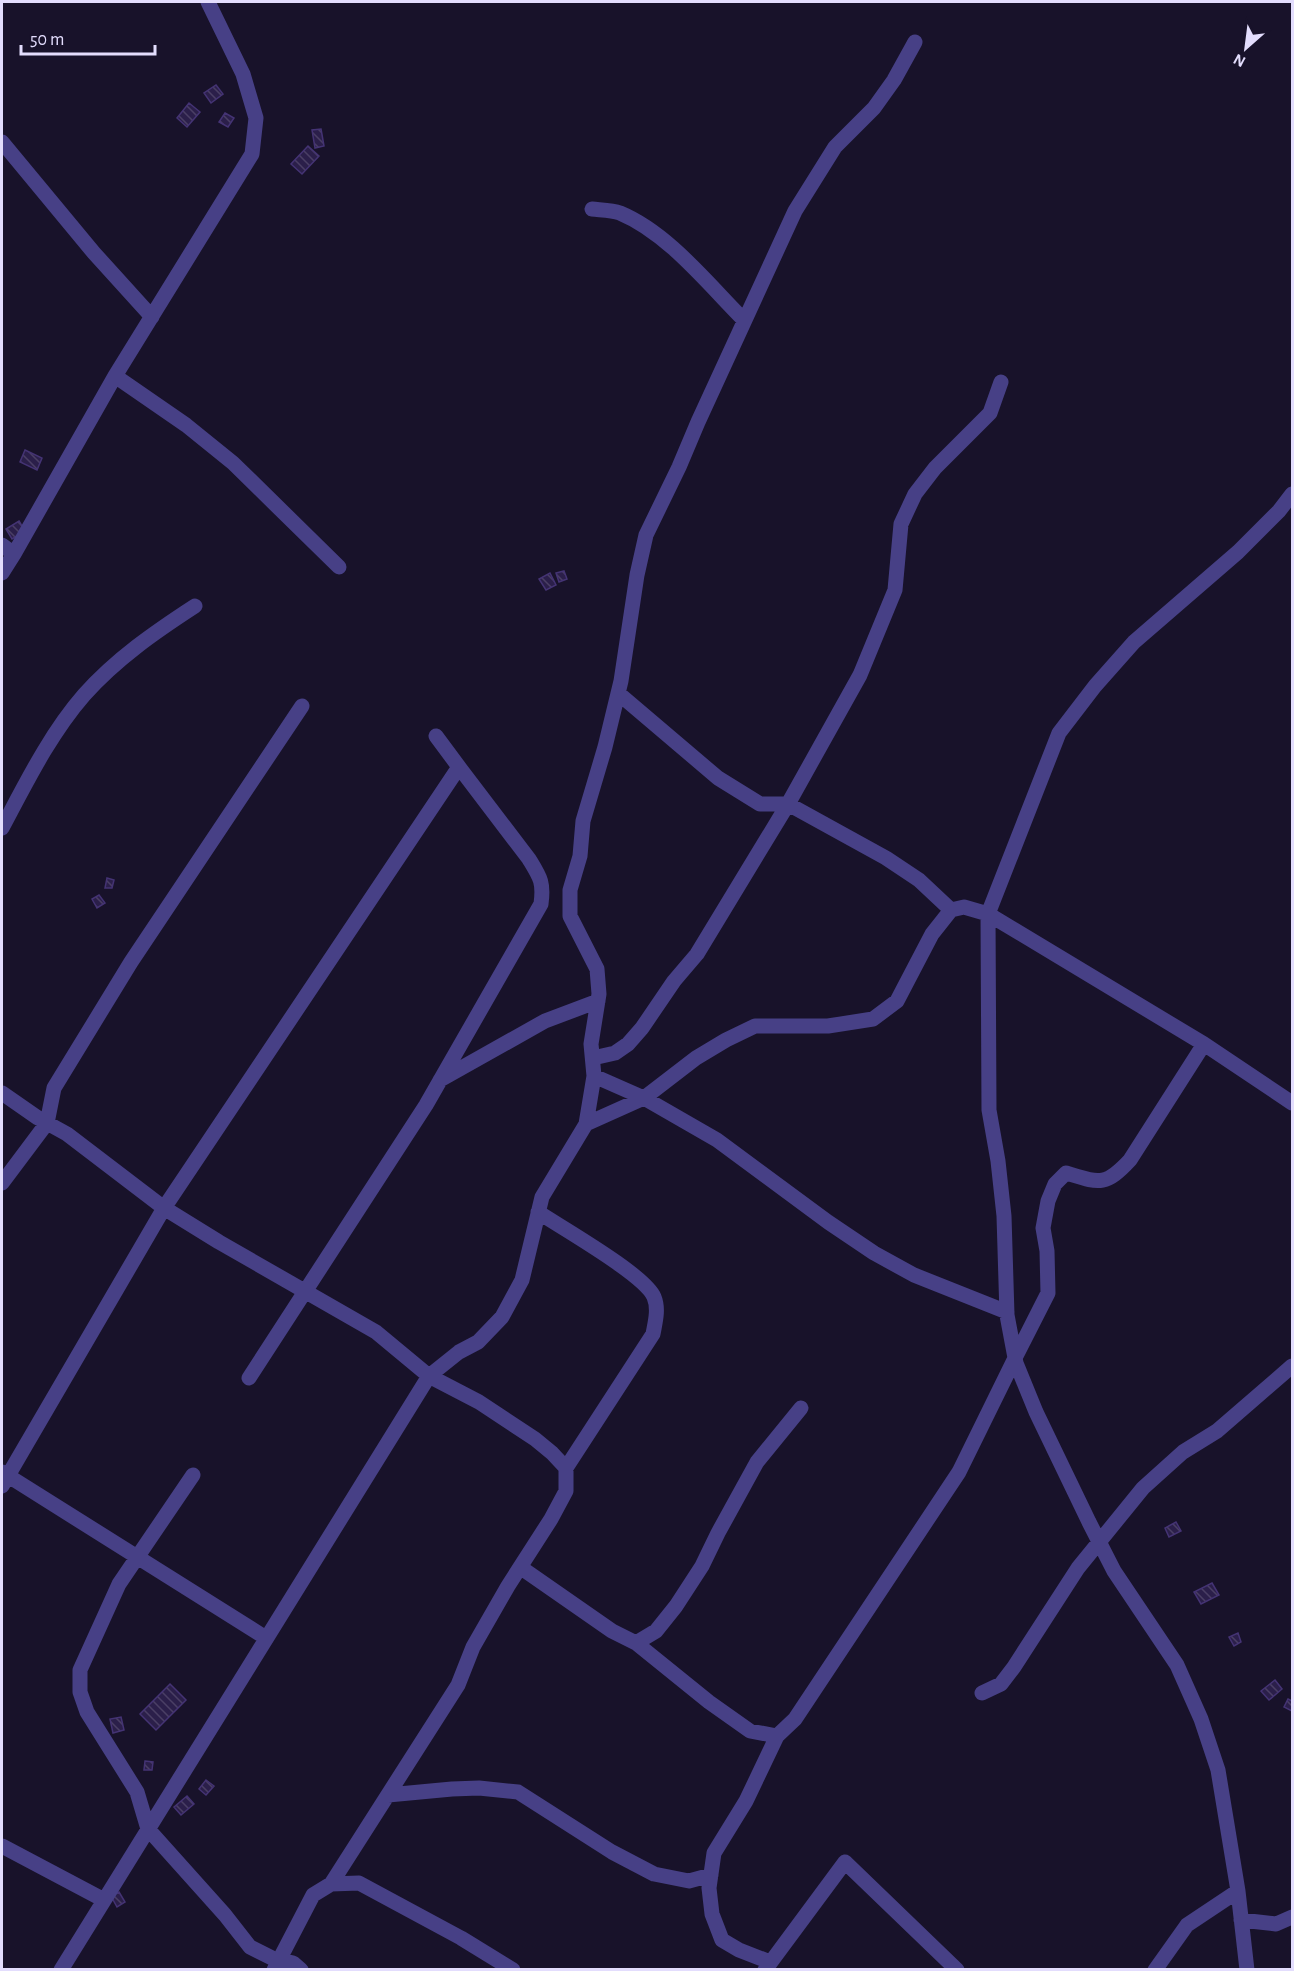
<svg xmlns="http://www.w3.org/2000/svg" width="1294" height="1971" viewBox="0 0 1294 1971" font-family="'Alegreya Sans',sans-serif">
<defs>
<pattern id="building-back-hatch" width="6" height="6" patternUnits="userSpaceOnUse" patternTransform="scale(1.5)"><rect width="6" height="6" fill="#2b1f4a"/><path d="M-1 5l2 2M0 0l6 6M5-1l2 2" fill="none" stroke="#4a3f65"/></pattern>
</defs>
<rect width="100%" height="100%" fill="#18122a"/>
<path fill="url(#building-back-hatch)" stroke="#443374" stroke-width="1.5" d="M216,85l7,9 -12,9 -7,-10z
M189,103l11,9 -13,15 -10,-9z
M225,113l9,5 -6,9 -9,-5z
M321,129l3,17 -9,2 -3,-18z
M308,146l11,10 -17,18 -11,-10z
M25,450l17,8 -5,12 -17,-8z
M19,521l6,10 -13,8 -6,-10z
M564,571l3,8 -8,3 -3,-9z
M550,573l6,12 -10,5 -7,-11z
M107,878l7,2 -2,8h-7z
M99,895l6,8 -8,5 -5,-9z
M1176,1522l5,9 -12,6 -4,-9z
M1212,1583l7,12 -18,9 -7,-12z
M1238,1633l3,9 -7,4 -5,-9z
M1275,1680l7,9 -13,11 -8,-9z
M170,1684l16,16 -30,30 -16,-16z
M1288,1699l4,2v10l-8,-4z
M121,1717l3,13 -11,3 -3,-14z
M145,1761l8,1 -1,8h-8z
M206,1780l8,6 -8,9 -7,-6z
M187,1796l7,8 -13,11 -7,-8z
M119,1892l6,10 -8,5 -6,-11z"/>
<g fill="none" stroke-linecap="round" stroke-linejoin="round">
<path stroke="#474086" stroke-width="15" d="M2,142l92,111 58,64
M592,209c9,1 20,1 28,4 48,20 88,71 124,107
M115,376l71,49 47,38 106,104
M2,545l12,9
M2,573l12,-19 101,-178 137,-222 4,-36 -13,-44 -35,-72
M618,693l100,85 42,26h28l98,54 33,22 32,30
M436,736l23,31
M2,828c24,-45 48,-94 82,-133 32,-36 71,-63 111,-89
M593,1058l22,-5 13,-9 14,-16 32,-47 23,-27 91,-150 72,-129 35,-85 6,-66 14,-30 20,-26 55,-55 11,-31
M594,1076l50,22 73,42 111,82 46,31 40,22 93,37
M440,1080l105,-59 53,-20
M2,1093l36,25 29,16 97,74 55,34 157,90 53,44 50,26 56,37 17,14 14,15v23l-15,28 -43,67 -35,61 -15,38 -127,199
M586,1124l58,-26 52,-40 30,-18 29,-14h73l45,-7 24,-18 35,-67 19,-24 13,-3 24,7 216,130
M2,1183l45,-60 7,-35 77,-126 171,-256
M538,1212c24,16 107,63 116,85 5,12 1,26 -1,37l-87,134
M2,1472l264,166
M193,1475l-74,109 -39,86v22l7,20 50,80 11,37 77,86 25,32 22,11 21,5 8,7
M2,1486l162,-278 295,-441 70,92c11,18 15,23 12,45l-115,201 -177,273
M520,1567l92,64 24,12 20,-12 20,-25 26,-40 16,-33 39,-71 44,-54
M636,1643l73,59 41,29 27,5 18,-17 164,-247 56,-114 33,-65 -1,-42 -4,-23 5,-27 7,-17 11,-11c33,10 39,14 64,-13l74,-116 88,59
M982,1693l19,-9 13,-17 64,-99 65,-80 40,-36 34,-21 75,-65
M388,1795l64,-6 27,-1 39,4 94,60 42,22 35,7 22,-6
M2,1846l102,54
M1241,1920l35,4 16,-7
M770,1962l-31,-12 -17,-10 -10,-26 -3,-26 5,-35 32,-52 31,-65
M61,1970l368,-594 30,-24 19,-10 24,-25 20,-37 20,-83 44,-73 8,-48 -3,-32 8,-50 -2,-25 -27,-53v-26l10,-34 3,-35 22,-74 16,-66 16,-106 9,-40 33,-68 19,-45 97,-211 40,-64 39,-39 20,-28 21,-38
M274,1970l39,-75 18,-11 28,-1 102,55 52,32
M765,1970l80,-108 112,108
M1155,1970l32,-45 51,-34
M1247,1970l-9,-79 -20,-121 -17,-51 -24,-54 -63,-94 -25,-49 -53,-110 -20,-49 -9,-48 -3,-99 -6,-55 -9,-51 -1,-196 71,-181 36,-47 39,-44 104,-90 41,-41 13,-17"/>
</g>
<rect width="1294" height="1971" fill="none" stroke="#e3ddfd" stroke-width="6"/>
<g transform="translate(1246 48) rotate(208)" stroke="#18122a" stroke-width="4.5" paint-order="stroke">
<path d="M0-4.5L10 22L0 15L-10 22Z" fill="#e3ddfd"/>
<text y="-9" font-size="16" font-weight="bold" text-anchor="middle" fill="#e3ddfd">N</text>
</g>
<path d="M21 45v9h134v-9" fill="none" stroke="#e3ddfd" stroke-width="3"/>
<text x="30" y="45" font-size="18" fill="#e3ddfd" stroke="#18122a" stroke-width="4.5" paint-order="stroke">50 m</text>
</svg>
